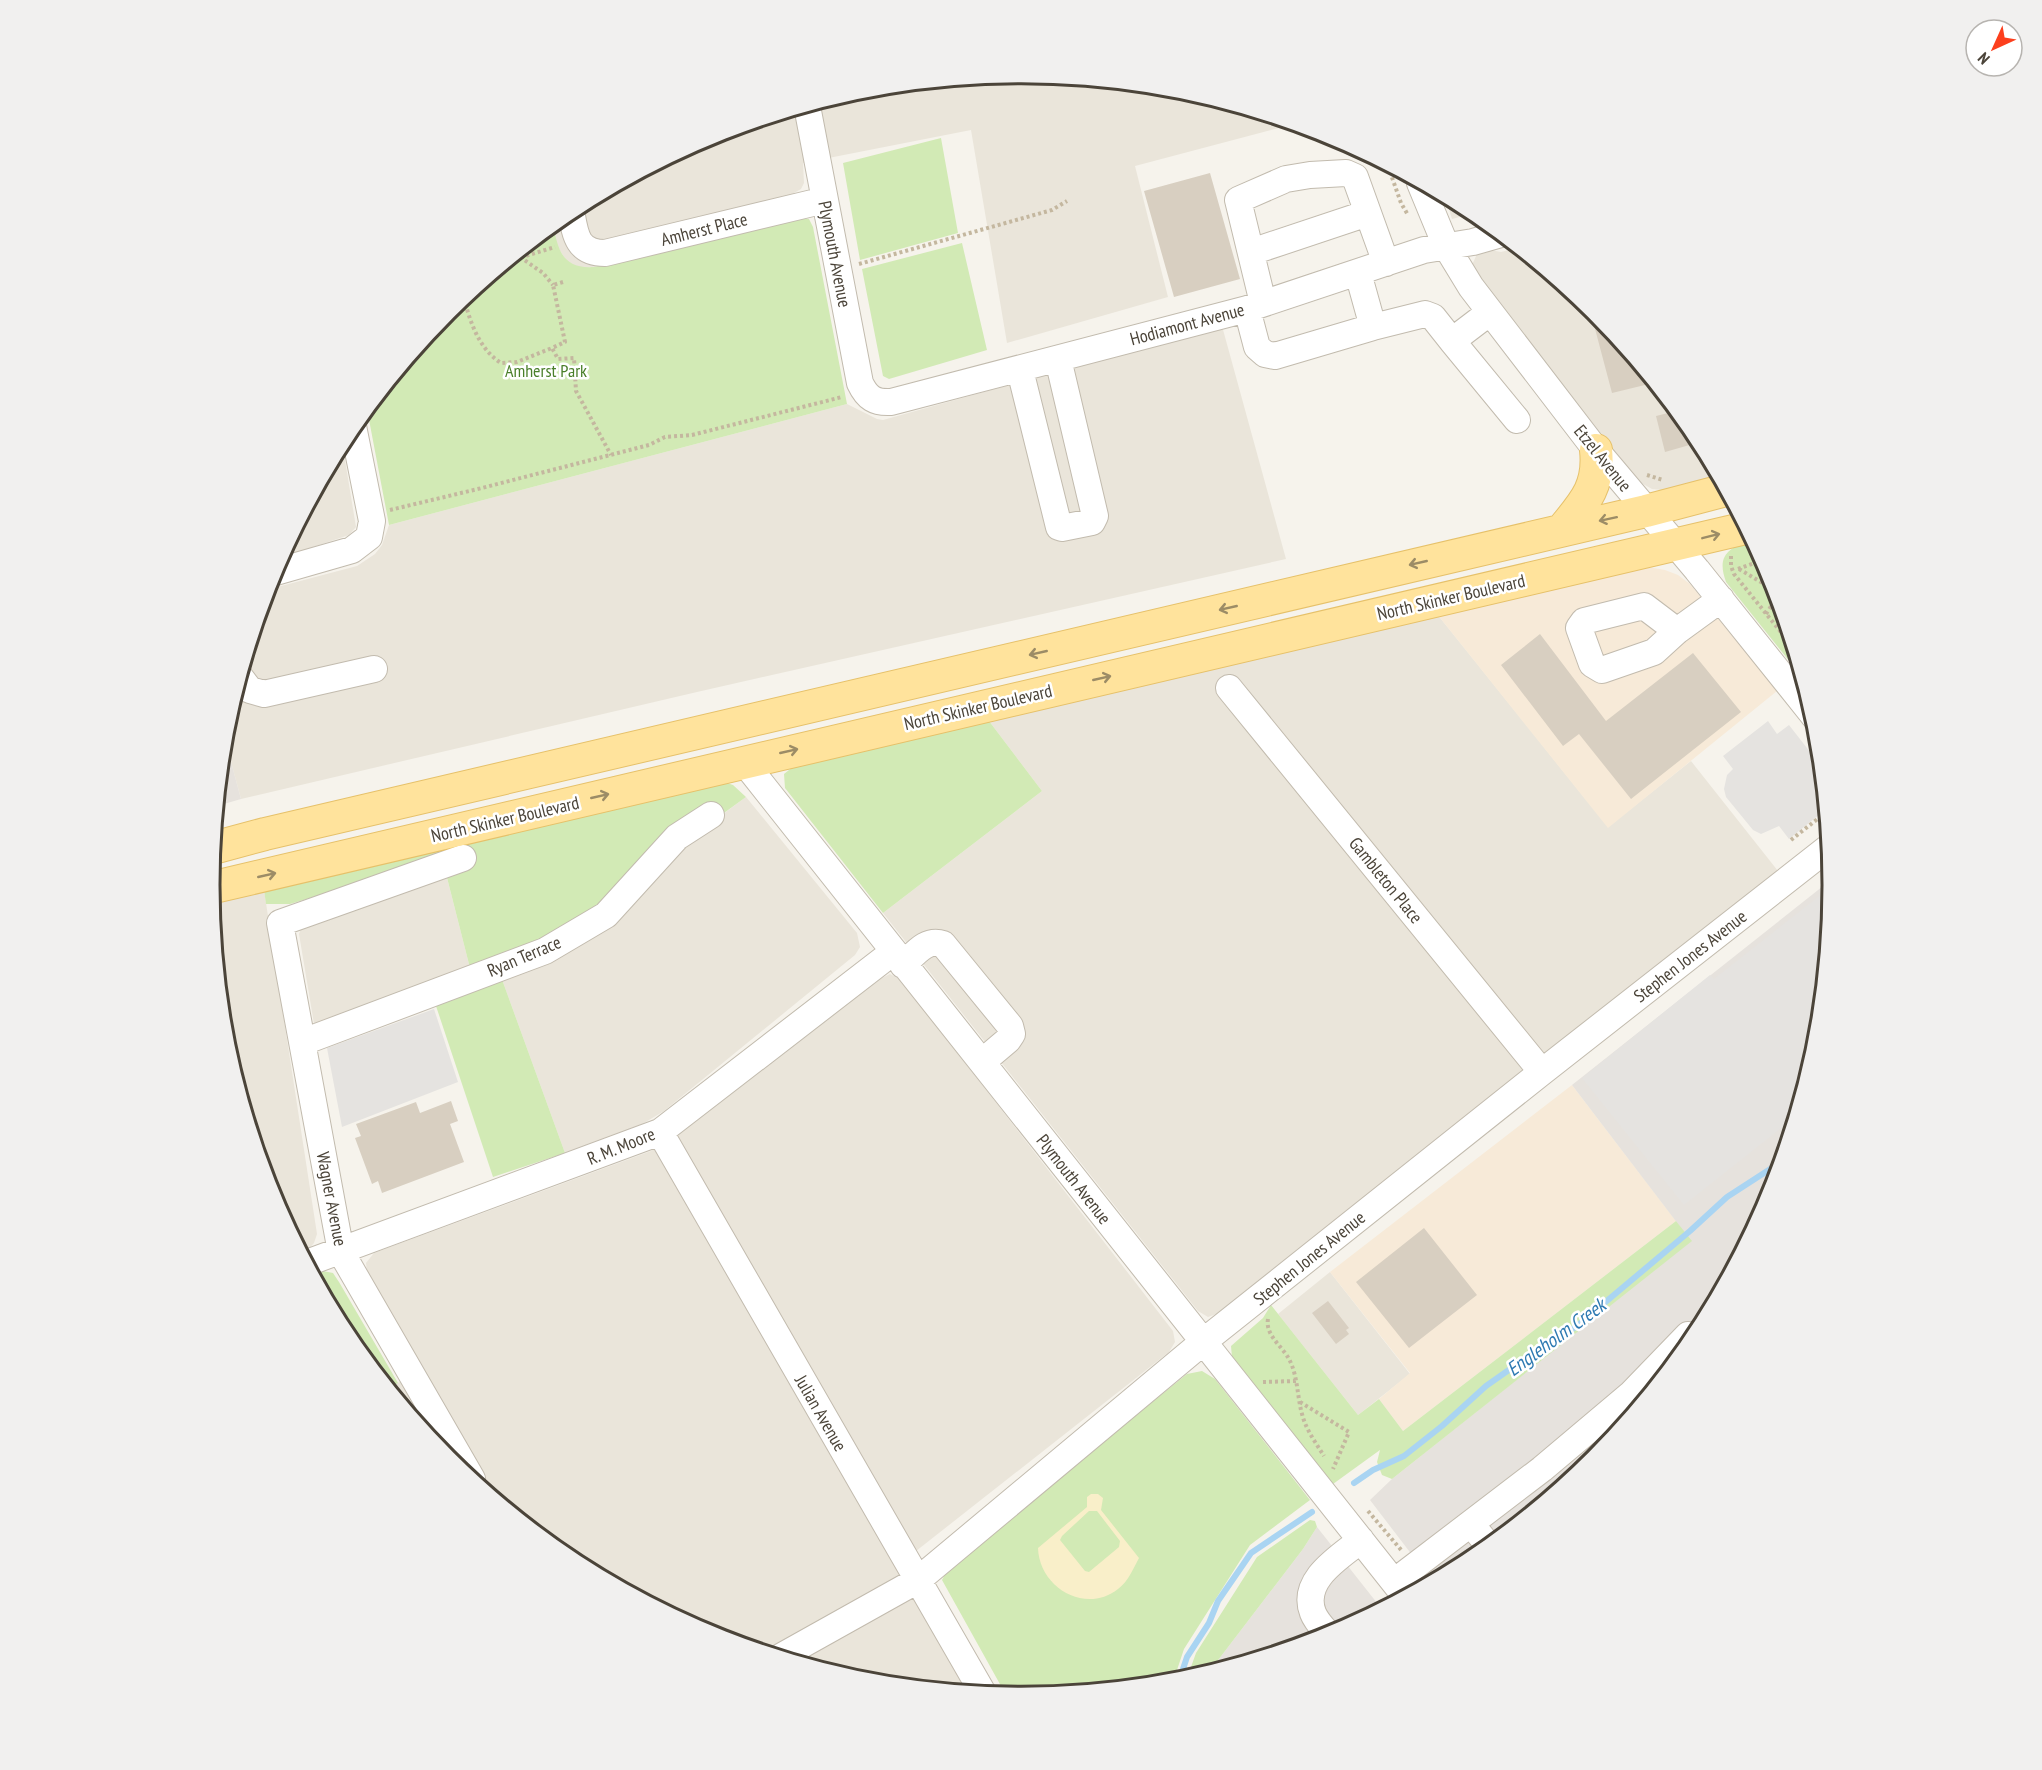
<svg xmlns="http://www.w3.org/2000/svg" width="2042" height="1770" viewBox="0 0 2042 1770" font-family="'PT Sans Narrow',sans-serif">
<rect width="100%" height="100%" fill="#f6f3ec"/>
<path fill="#eae5da" d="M1021,74l159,15 114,35 -159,42 33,131 -161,46 -36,-213 -168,33 1,20 -3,6 -7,4 5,25 -205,49 -10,1 -10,-2 -8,-6 -9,-14 -4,-22 17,-14 141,-75 152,-46z
M1445,196l27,14 3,3 -23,6z
M1517,248l78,63 101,123 22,43 -56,13 -10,-1 -9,-5 -12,-11 -155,-197 -4,-11 5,-11 13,-4 11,2z
M1222,326l64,233 -589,133 -456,107 -17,-63 1,-10 41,-136 91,-24 18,-12 7,-9 7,-20 458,-121 30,15 6,1z
M342,442l14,85 -7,8 -69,23z
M1437,614l171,213 83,-66 87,110 -556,441 -14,5 -10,-6 -315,-398 159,-122 -53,-70z
M746,797l111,136 3,14 -5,8 -191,156 -20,12 -24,12 -55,18 -65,-179 179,-127z
M446,874l25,98 -156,58 -16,-96 3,-8z
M264,890l53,344 -3,9 -7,8 -5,1 -31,-57 -46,-152 -14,-141z
M890,974l11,6 272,351 2,11 -6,10 -272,214 71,125 -106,-10 -152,-46 -140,-75 -123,-101 -58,-71 33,-19 -55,-96 -1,-10 8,-10 277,-102 35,-22 194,-150z
M1330,1272l80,102 -52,41 -80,-101z"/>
<path fill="#f7ead8" d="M1648,567l17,3 13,5 12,9 87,107 -169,137 -171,-214z
M1572,1085l104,136 -273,210 -24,-32 31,-26 -80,-101z"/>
<path fill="#e6e2dd" d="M224,736l17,63 -24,7z
M1832,879l-15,165 -46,152 -75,140 -101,123 -123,101 -40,21 -62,-81 22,-21 299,-238 -119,-156z
M1317,1527l64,81 -50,27 -122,37 94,-123z"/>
<path fill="#d2eab5" d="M941,138l17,95 -98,27 -17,-97z
M799,218l10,1 4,8 34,177 -458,121 -22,-116 80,-98 106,-87c5,27 10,45 41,43z
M962,243l25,107 -98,29 -6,-3 -21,-107z
M1752,539l19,36 31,102 -76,-95c-10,-27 3,-34 26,-43z
M989,721l53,70 -159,122 -98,-125 -1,-14 10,-8z
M724,782l9,3 13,12 -22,16 -11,-11 -39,30 -56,57 -31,25 -32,19 -84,39 -29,-114 -152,46h-24l-2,-14z
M500,974l65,179 -72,24 -59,-177z
M1676,1221l16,20 -300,238 -10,-4 -5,-13 3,-12 -47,34 -101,-127 -1,-11 32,-28 8,-13 87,110 21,-16 24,32z
M323,1271l10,2 6,9 59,101 -9,5 -43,-52 -33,-62z
M1202,1371l13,8 95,121 -60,45 -66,104 -11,33 -152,14 -15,-1 -64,-115 8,-15 237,-191z
M1310,1520l5,1 2,6 -14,22 -94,123 -22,6 9,-25 61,-96z"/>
<path fill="#f9efc9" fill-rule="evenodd" d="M1091,1494h7l5,4 -2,12 38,48c-6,11 -11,24 -21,31 -33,26 -79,-2 -80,-41l49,-41v-10zM1089,1511h8l23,30 -1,6 -30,25 -4,-1 -25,-31 2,-4z"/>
<path fill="#e5e3e0" d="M1768,721l9,13 12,-9 32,41 4,44 -36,29 -10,-13 -18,8 -8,-4 -27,-33 -2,-8 3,-14 6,-6 -10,-13z
M1832,886l-15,158 -22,73 -111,88 -102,-127 128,-103 4,4z
M434,1009l24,73 -116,45 -15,-79z"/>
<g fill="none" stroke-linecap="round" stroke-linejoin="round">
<path stroke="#a9d4f2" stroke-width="6" d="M1354,1483l19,-13 31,-14 38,-30 44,-40 37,-26 54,-34 113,-95 37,-34 54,-35
M1179,1681l8,-24 22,-34 9,-22 33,-48 61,-41"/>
</g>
<path fill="#d8cfc1" d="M1210,173l30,106 -66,18 -30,-106z
M1589,306l57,68 3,10 -37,9z
M1676,411l24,31 -35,10 -9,-36z
M1540,634l66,87 87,-68 48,59 -110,87 -52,-65 -16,12 -62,-81z
M451,1101l7,20 -8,3 14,38 -82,31 -4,-12 -6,3 -17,-46 6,-2 -5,-12 60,-22 4,11z
M1424,1228l53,67 -68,53 -53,-66z
M1328,1301l21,27 -3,2 3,4 -13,10 -24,-31z"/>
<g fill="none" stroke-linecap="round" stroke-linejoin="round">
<g stroke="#c2bbae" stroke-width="28">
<path id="minor" d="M807,106l53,277c7,15 15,20 31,19l356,-93 177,-59 49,-8 28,-8
M1420,183l26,63 25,41 125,163 101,120 117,146
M571,210c4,23 5,43 34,43l220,-53
M1251,252l117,-39
M1358,273l15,54 52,-13 8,3 19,24 38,-29
M1263,303l-25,-103 48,-21 24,-4 36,-2 9,4 31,86
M1247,309l10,38 8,7 10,2 98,-29
M1452,341l65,79
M1020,370l39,157 3,1 30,-6 3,-6 -37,-157
M272,573l80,-23 17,-13 3,-16 -19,-95
M1677,631l-33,-25 -60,15 -5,7 13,36 10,6 52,-18 23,-21 44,-32
M240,677l10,13 14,4 110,-25
M1229,688l313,384
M744,762l661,834
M463,858l-183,65 61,329 131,227
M903,965c12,-11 23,-27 40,-21l67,82 2,8 -4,6 -26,22
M303,1042l242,-91 61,-36 71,-78 34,-22
M660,1132l323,561
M307,1263l353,-131 233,-180
M1471,1524l18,22
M1394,1582l148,-113 89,-75 57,-59
M1329,1635c-6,-7 -13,-14 -16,-22 -13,-33 27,-56 48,-73
M782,1656l136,-76 285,-238 339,-270 287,-225"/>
</g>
<g stroke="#e6c16a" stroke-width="34">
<path id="major" d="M1562,530c22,-27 38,-43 34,-80
M213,848l52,-14 1381,-323 80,-21
M210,888l1536,-360"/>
</g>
<path stroke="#c4b79f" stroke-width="4" stroke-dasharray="3 3" stroke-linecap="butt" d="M1388,166l13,37 7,12
M520,257l23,16 10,12
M509,261l46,-14
M859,264l193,-54 15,-9
M563,282l-10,3 12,57 -13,6 6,11 16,-1 2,33 35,64
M464,298c6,24 15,51 37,65l16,-1 35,-14
M1647,475l16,5
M390,510l92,-22 167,-43 16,-8 27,-2 150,-38
M1731,556v10l3,8 59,73
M1738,569l25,-9
M1739,569l37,22
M1766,614l11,-17
M1791,840l34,-27
M1268,1319c-3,16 14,27 21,40 9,17 8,37 13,55 4,16 14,29 22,42
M1263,1382l33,-1
M1300,1402l49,30 -16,37
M1368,1511l34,40"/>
<use href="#minor" stroke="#fff" stroke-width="26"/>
<use href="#major" stroke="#ffe39c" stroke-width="32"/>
</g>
<defs><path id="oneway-shaft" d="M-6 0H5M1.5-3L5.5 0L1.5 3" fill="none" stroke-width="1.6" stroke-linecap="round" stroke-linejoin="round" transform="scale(1.5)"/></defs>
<g stroke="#9c8c66">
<use href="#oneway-shaft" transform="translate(1608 519) rotate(168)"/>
<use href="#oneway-shaft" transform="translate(1711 536) rotate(-14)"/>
<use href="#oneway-shaft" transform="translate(1418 563) rotate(167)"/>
<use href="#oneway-shaft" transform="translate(1228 608) rotate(167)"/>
<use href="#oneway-shaft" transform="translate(1038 653) rotate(167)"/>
<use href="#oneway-shaft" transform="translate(1102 678) rotate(-13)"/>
<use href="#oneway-shaft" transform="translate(789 751) rotate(-13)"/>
<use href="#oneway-shaft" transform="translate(600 796) rotate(-13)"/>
<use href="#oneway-shaft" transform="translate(267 875) rotate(-13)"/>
</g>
<g text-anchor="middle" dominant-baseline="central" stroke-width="5" stroke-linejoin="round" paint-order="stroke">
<g font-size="18" fill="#4b4439" stroke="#fff">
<text transform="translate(704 229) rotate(-14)">Amherst Place</text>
<text transform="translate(835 254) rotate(79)">Plymouth Avenue</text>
<text transform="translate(1187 324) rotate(-15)">Hodiamont Avenue</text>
<text transform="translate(1603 458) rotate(51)">Etzel Avenue</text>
<text transform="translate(1451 597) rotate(-13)">North Skinker Boulevard</text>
<text transform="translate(978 707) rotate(-13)">North Skinker Boulevard</text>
<text transform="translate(505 819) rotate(-13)">North Skinker Boulevard</text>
<text transform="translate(1386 880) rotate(51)">Gambleton Place</text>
<text transform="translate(524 956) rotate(-23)">Ryan Terrace</text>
<text transform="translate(1690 956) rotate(-38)">Stephen Jones Avenue</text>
<text transform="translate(621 1146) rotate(-22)">R. M. Moore</text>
<text transform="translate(1074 1179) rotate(52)">Plymouth Avenue</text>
<text transform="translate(332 1199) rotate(79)">Wagner Avenue</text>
<text transform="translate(1309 1258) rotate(-39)">Stephen Jones Avenue</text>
<text transform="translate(821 1413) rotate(60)">Julian Avenue</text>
</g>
<g font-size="18" fill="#4a7f2a" stroke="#fff">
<text x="546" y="370">Amherst Park</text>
</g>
<g font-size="20" font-style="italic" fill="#2e7ab2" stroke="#fff">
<text transform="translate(1556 1337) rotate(-36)">Engleholm Creek</text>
</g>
</g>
<path d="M0 0H2042V1770H0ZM220 885a801 801 0 1 1 1602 0a801 801 0 1 1-1602 0Z" fill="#f1f0ef" fill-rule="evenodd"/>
<path fill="none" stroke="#4b4439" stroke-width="3" d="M220 885a801 801 0 1 1 1602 0a801 801 0 1 1-1602 0Z"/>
<g transform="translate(1994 48) rotate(225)"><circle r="28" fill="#ffffff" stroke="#b7b4b0" stroke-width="1.5"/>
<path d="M0-4.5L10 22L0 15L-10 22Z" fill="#fc3f1d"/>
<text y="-9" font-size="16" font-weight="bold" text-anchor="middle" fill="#4b4439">N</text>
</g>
</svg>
